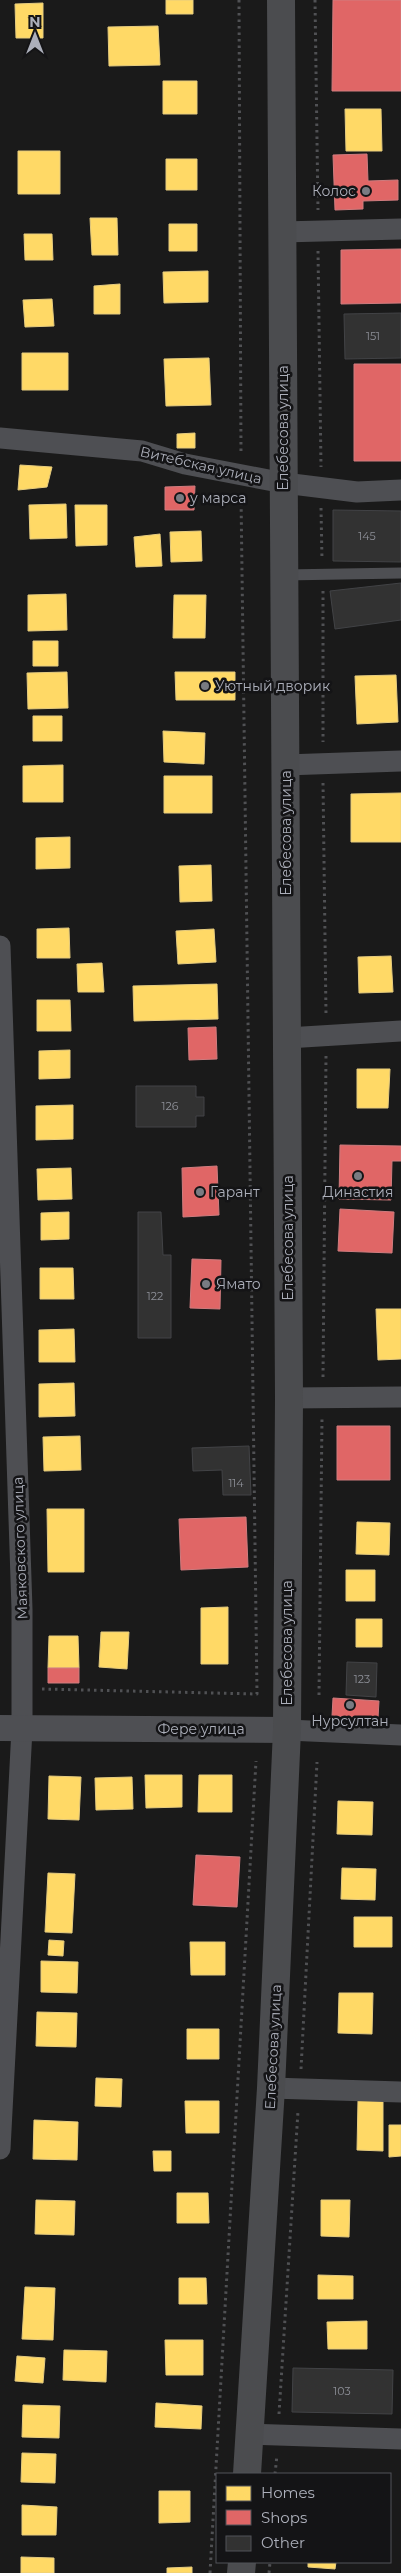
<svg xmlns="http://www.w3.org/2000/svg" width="401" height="2573" viewBox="0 0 401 2573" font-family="Montserrat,sans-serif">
<rect width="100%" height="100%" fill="#1a1a1a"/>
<path fill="#ffd966" stroke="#e6cc7f" d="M166,0h27v14h-27z
M43,3v35h-27l-1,-34z
M158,26l2,39 -51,1 -1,-39z
M163,81h34v33h-34z
M345,109h36l1,42h-36z
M18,151h42v43h-42z
M166,159h31v31h-31z
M90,218h27l1,37h-26z
M169,224h28v27h-28z
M24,234h28l1,26h-28z
M208,271v31l-44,1 -1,-31z
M120,284v30h-26v-28z
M52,299l2,27 -29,1 -2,-27z
M22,353h46v37h-46z
M209,358l2,47 -45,1 -2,-47z
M195,433v15h-18v-14z
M20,465l32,2 -5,20 -29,3z
M66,504l1,34 -37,1 -1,-34z
M75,505h32v40l-31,1z
M201,531l1,30 -31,1 -1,-30z
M160,534l2,32 -26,1 -2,-30z
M66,594l1,36 -39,1v-36z
M174,595h32l-1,43h-32z
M33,641h25v25h-25z
M67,672l1,36 -40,1 -1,-36z
M175,672h60v28h-59z
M396,675l2,47 -41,2 -2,-48z
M33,716h29v25h-29z
M163,731l42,2 -1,31 -40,-2z
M63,765v37h-40v-36z
M164,776h48v37h-48z
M401,793v49h-50v-48z
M70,837v31l-34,1v-31z
M211,865l1,36 -32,1 -1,-36z
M69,928l1,30h-33v-29z
M214,929l2,33 -38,2 -2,-33z
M391,956l2,36 -34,1 -1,-36z
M102,963l2,29h-26l-1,-28z
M217,984l1,35 -84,2 -1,-35z
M37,1000h33l1,31h-34z
M70,1050v28l-31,1v-28z
M357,1069h33l-2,39h-31z
M73,1105v34l-37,1v-34z
M71,1168l1,31 -34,1 -1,-31z
M69,1212v27l-28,1v-27z
M40,1268h33l1,31h-34z
M376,1309h25v50l-23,1z
M74,1329l1,33h-36v-32z
M74,1383l1,33 -36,1v-33z
M80,1436l1,34 -37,1 -1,-34z
M47,1509h37v63h-36z
M357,1522l33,1 -1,32 -33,-1z
M346,1570h29v31h-29z
M228,1607v57h-27v-56z
M356,1619h26v28h-26z
M101,1632h28l-2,37 -28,-2z
M49,1636h29l1,32h-31z
M145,1775h37v32l-36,1z
M199,1775h33v37h-34z
M49,1776l32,1 -2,43 -31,-1z
M132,1777l1,32 -37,1 -1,-32z
M338,1801l35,1 -1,33 -35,-1z
M342,1868l34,1 -1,31 -34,-1z
M48,1873l27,1 -3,59 -27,-1z
M354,1917h38v30h-38z
M49,1940l15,1 -1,15 -15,-1z
M190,1942h35v33h-34z
M41,1961l37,1 -1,31 -36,-1z
M339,1993h34l-1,41 -34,-1z
M37,2012l40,1 -1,34 -40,-1z
M187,2029h32v30h-32z
M96,2078l26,1 -1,28 -26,-1z
M358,2100l25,1v50l-26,-1z
M185,2101h34v32h-33z
M34,2120l44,2 -1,38 -44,-1z
M389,2125h12v31l-12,1z
M153,2151h18v20h-17z
M177,2193h31l1,30h-32z
M36,2200l39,1 -1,34 -39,-1z
M321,2200h29l-1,37 -28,-1z
M318,2275l35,1v23h-35z
M179,2278h27l1,26h-28z
M25,2287l30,1 -2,52 -31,-1z
M367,2321v28h-39l-1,-27z
M165,2340h38v35h-37z
M64,2350l43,1 -1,31 -43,-2z
M17,2356l28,2 -2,25 -28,-2z
M156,2403l46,3 -1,23 -46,-2z
M23,2405l37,1 -1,32 -37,-1z
M22,2453l34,1 -1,29 -34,-1z
M159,2491h31v31l-31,1z
M22,2505l35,2 -1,28h-34z
M21,2557l33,1v15h-33z
M308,2562h28l-1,7 -27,-2z
M192,2567v6h-25v-5z"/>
<path fill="#e06666" stroke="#d07c7f" d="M333,0h68v91h-69z
M367,154l1,27 30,-1v20l-35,1v8l-28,1 -2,-55z
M401,249v54l-60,1v-54z
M354,364h47v97h-47z
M195,486l-1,24h-29v-23z
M216,1027l1,32 -28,1 -1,-32z
M340,1145l61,1v15h-9l-1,39 -52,-1z
M217,1166l2,49 -36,2 -1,-49z
M340,1209l54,3 -2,41 -54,-2z
M192,1259l29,1 -1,49 -30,-1z
M337,1426h53v54h-53z
M246,1517l2,50 -67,3 -2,-51z
M48,1668h31v15h-31z
M333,1698l46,3 -1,17 -46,-2z
M196,1855l44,2 -3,50 -44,-2z"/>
<path fill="#323232" stroke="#424346" d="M401,313v45l-56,1 -1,-45z
M333,510l68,1v51l-68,-1z
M401,583v37l-66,9 -5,-38z
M136,1086h60v11h8v19h-8v11h-60z
M138,1212h23l2,43h8v83h-33z
M249,1446l2,49h-28l-1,-25 -29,1 -1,-23z
M347,1662l30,1 -1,34 -30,-2z
M293,2368l100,2 -1,44 -100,-2z"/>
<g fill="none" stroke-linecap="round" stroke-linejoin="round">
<path stroke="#505154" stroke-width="3" stroke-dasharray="2.5 4" stroke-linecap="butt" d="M239,0l2,454
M315,0l3,210
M318,251l3,216
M321,508l1,52
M323,591v151
M323,783l3,232
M323,1377l3,-321
M42,1689l215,5 -16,-1198
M319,1695l3,-277
M301,2069l16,-307
M279,2414l19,-303
M275,2474l2,-19
M210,2573l46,-812
M269,2573l1,-11"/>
<path stroke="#4e4f53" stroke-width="11" d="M284,575l117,-2"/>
<path stroke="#4e4f53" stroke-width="21" d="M282,232l119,-3
M0,438l142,13 43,13 99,19 73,9 44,-2
M285,765l116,-4
M0,946l22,663v120l-22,420
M287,1038l114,-7
M289,1398l112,-1
M287,1730l114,5
M271,2088l130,4
M250,2434l151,5"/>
<path stroke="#4e4f53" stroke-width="26" d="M0,1728l287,2"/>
<path stroke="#4b4c4f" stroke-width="28" d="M247,2474l24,-386 16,-358 2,-332 -8,-1398
M241,2573l1,-11"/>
</g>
<g fill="#797b82" stroke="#141416" stroke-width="2">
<circle cx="366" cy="191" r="5"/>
<circle cx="180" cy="498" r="5"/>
<circle cx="205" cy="686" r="5"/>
<circle cx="358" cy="1176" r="5"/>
<circle cx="200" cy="1192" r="5"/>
<circle cx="206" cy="1284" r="5"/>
<circle cx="350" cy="1705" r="5"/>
</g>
<g text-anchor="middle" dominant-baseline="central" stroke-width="5" stroke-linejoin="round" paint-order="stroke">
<g font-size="11" fill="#8e9098">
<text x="373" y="336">151</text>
<text x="367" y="536">145</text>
<text x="170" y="1106">126</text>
<text x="155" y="1296">122</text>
<text x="236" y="1483">114</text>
<text x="362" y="1679">123</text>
<text x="342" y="2391">103</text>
</g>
<g font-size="14" fill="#acafba" stroke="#141416" text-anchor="start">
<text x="356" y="191" text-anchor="end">Колос</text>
<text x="190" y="498">у марса</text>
<text x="215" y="686">Уютный дворик</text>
<text x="210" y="1192">Гарант</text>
<text x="358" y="1192" text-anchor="middle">Династия</text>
<text x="216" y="1284">Ямато</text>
<text x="350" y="1721" text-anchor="middle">Нурсултан</text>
</g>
<g font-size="14" fill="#acafba" stroke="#141416">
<text transform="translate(283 428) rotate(-90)">Елебесова улица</text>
<text transform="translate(201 465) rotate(13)">Витебская улица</text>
<text transform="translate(286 833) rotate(-90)">Елебесова улица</text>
<text transform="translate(288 1238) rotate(-90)">Елебесова улица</text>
<text transform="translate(20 1548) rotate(-92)">Маяковского улица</text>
<text transform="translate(287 1643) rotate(-90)">Елебесова улица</text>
<text x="201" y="1729">Фере улица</text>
<text transform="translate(273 2047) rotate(-87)">Елебесова улица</text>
</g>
</g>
<rect x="216" y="2473" width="175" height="90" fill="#141416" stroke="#515258"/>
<rect x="226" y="2486" width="25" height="15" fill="#ffd966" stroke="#515258"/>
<text x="261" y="2498" font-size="15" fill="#acafba">Homes</text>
<rect x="226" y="2510" width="25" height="15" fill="#e06666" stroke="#515258"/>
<text x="261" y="2523" font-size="15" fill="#acafba">Shops</text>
<rect x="226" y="2536" width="25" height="15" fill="#323232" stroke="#515258"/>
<text x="261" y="2548" font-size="15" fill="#acafba">Other</text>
<g transform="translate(35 35)" stroke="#141416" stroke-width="4" paint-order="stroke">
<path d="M0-4L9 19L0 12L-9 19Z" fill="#acafba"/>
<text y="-8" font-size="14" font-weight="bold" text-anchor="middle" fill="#acafba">N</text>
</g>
</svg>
